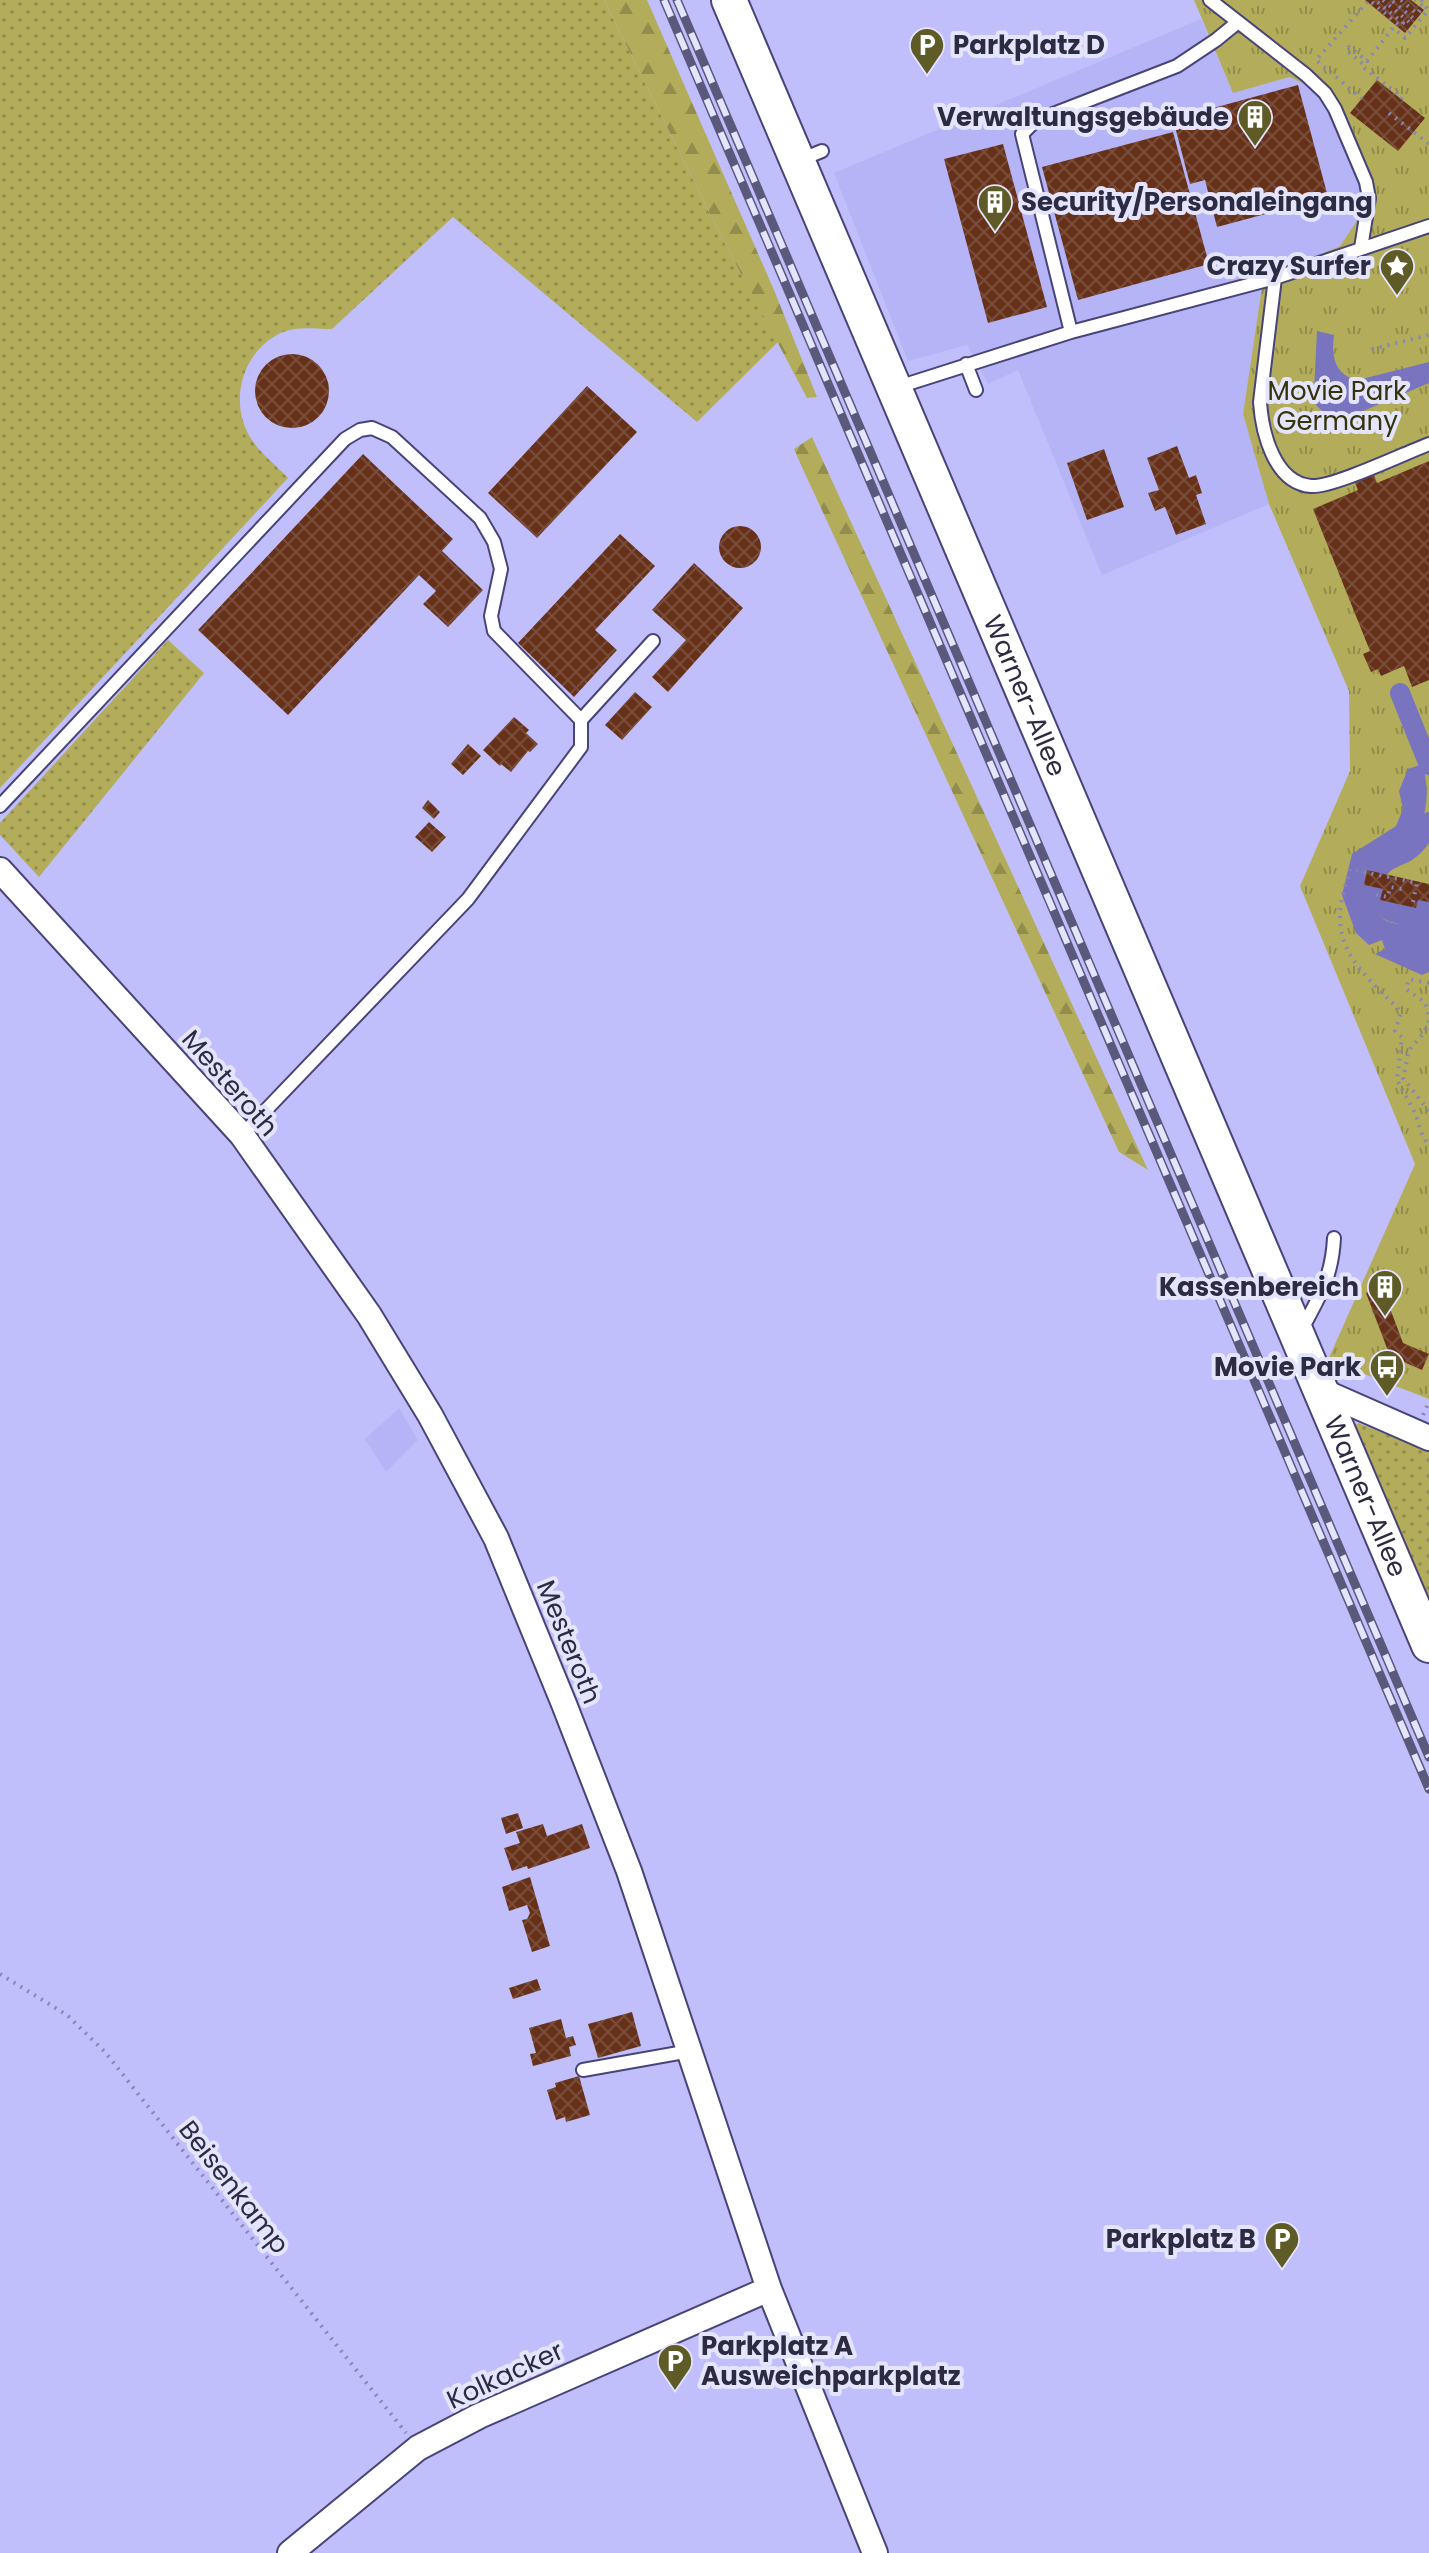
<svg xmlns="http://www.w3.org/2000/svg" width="1429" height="2553" viewBox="0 0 1429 2553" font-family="Poppins,sans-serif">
<defs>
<pattern id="grass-dots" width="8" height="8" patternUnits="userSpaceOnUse" patternTransform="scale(2)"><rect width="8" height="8" fill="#b3ad5b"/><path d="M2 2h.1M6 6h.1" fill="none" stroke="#928d4d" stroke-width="1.8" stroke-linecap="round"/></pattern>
<pattern id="forest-firs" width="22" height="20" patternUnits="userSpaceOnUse" patternTransform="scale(2)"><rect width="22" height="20" fill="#b3ad5b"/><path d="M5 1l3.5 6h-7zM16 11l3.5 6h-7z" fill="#928d4d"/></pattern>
<pattern id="park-tufts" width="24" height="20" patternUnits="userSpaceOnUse" patternTransform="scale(2)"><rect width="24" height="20" fill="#b3ad5b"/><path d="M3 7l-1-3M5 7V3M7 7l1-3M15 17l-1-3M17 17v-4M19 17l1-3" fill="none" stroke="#928d4d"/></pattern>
<pattern id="building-cross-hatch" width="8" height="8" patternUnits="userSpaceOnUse" patternTransform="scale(2)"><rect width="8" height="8" fill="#663118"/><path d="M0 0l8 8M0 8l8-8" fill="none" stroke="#784d3b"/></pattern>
</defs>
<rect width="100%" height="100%" fill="#c0bffc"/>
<path fill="#b5b4f7" d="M1201,19l32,74 57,-16 16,8 18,17 36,82 -2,35 -18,27 -50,21 -26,6 -21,141 26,90 -167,71 -84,-205 -30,14 -21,-39 -59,16 -74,-188z
M399,1408l19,32 -32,32 -21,-33z"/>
<path fill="url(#grass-dots)" d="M0,0h604l118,238 56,104 -81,80 -244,-205 -121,112c-15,0 -34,-3 -49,3 -40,17 -55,68 -33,105 9,15 26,28 38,41l-288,310z
M168,640l36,33 -165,204 -39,-42v-12z
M1358,1423l71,28v147l-8,-2 -70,-166z"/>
<path fill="url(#forest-firs)" d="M604,0h43l127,290 43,107 -10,1 -85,-160z
M812,437l336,733 -29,-18 -318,-687 -7,-16z"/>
<path fill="url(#park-tufts)" d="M1194,0h235v1399l-101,-39 87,-196 -115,-278 50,-115 -1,-80 -80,-187 -26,-90 21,-141 26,-6 50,-21 18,-27 2,-35 -36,-81 -18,-18 -16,-8 -57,16z"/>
<path fill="#7874bf" d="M1317,331l17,4c-3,21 1,41 24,45l71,-18v21l-80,34h-21l-12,-12 -2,-14z
M1423,764c6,27 6,53 -11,75 -3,3 -5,8 -9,9 -3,2 -8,1 -12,2 -8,4 -19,12 -24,20 -4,7 -3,16 0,24 10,33 36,38 62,18v60l-7,3 -47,-21 10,-5 -3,-9 -13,5 -13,-12 -14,-38 10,-41 44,-28 7,-17 -4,-18 9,-22z"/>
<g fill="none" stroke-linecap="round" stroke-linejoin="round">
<path stroke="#7874bf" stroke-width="20" d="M1400,693l29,72
M1429,822c-5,12 -12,23 -23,30 -12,6 -25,9 -30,22 -14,34 33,55 53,27"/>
</g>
<path fill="url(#building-cross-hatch)" d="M1365,0h46l13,10 -19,23z
M1377,80l48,38 -27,33 -48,-38z
M1298,85l30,112 -111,30 -12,-47 -15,4 -17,-65z
M1173,132l36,132 -131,36 -36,-133z
M1003,144l44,163 -59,16 -44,-164z
M255 391a37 37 0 1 1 74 0a37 37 0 1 1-74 0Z
M587,386l50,46 -100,106 -49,-45z
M1177,446l12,32 7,-3 6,18 -6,2 10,29 -30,11 -11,-28 -10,4 -7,-18 11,-3 -12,-32z
M1104,449l20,58 -37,13 -20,-57z
M363,454l90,85 -11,12 41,39 -35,37 -25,-23 13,-13 -17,-16 -131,140 -90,-85z
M1429,461v219l-17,7 -8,-21 -23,10 -3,-7 -7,3 -8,-18 7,-3 -57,-142 45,-19 -3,-7 19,-8 3,8z
M719 547a21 21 0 1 1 42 0a21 21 0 1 1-42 0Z
M620,534l35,32 -60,64 22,20 -43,47 -56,-54z
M694,563l49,45 -75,84 -16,-15 34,-37 -34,-30z
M635,692l17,15 -30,33 -17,-15z
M514,717l15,13 -3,3 12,11 -8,8 -2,-1 -17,21 -10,-8 -1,2 -17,-16z
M468,744l13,12 -18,19 -12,-11z
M428,800l12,12 -6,7 -12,-11z
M429,822l17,15 -14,15 -17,-15z
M1367,870l62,14v18l-11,-2 -2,8 -36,-8 3,-11 -19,-4z
M1382,1287l21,56 26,11 -7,16 -32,-14 -24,-63z
M518,1813l5,15 -17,6 -5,-16z
M543,1824l4,12 35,-12 8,24 -62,21 -1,-3 -15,5 -8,-23 16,-5 -4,-11z
M530,1877l20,69 -18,6 -10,-32 5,-1 3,-6 -3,-8 -18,6 -7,-24z
M537,1979l4,11 -28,9 -4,-11z
M632,2012l9,34 -43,12 -10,-34z
M561,2019l5,19 7,-2 3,9 -7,2 2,9 -38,10 -3,-12 6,-1 -7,-25z
M579,2076l11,39 -24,7 -1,-5 -9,3 -9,-30 9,-3 -1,-4z"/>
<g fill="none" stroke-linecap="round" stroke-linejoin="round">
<g stroke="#484478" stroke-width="16">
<path id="lane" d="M1210,0l96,75 19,18 10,16 31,73 3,16 -8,50
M800,160l22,-9
M1275,278l154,-52
M1071,332l-49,-198 13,-13 142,-55 39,-26 22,-18
M966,364l10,26
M898,387l173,-55 204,-54 -15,124c2,30 14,81 51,84 21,2 94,-33 118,-42
M0,806l345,-367 15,-9 12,-2 20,9 88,81 14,24 7,27 -10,47 3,15 87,89
M242,1135l226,-236 113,-152v-27l72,-79
M1301,1331c18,-34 31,-53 33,-93
M583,2070l107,-19"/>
</g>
<g stroke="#484478" stroke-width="28">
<path id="street" d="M0,870l242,265 127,180 61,100 66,123 68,166 65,167 140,418 106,264
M1322,1391l107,47
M290,2553l128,-105 61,-32 290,-127"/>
</g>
<g stroke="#484478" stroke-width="38">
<g id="secondary">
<path id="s1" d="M729,0l700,1645"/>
</g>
</g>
<path stroke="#8786b4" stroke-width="4" stroke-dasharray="2 6" stroke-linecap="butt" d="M1383,0l26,22 4,-4 -22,-18
M1401,0l16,14 6,-8 -8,-6
M1362,99l-46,-39 53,-60 31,26 3,-3 -28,-23
M1401,99l1,-2 -39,-30 1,-2 -18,-15 3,-3 18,14 26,-33 12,10 23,-28 -7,-10
M1389,113l40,31
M1372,349l57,-14
M1376,895l12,2 2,-10 17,3
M1413,902l4,-19 -67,-14c-4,15 -11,34 -10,50 1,41 35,65 61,93l-6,19 7,6 -5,43 18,33 8,24 6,9
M1429,983l-20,-4 -3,10c15,12 21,9 23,31
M1429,1021l-5,12 -15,17 -6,28 26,33
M1423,1415l6,-13
M0,1974l67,41 38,37 301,381"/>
<use href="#lane" stroke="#fff" stroke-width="12"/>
<use href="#street" stroke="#fff" stroke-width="24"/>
<use href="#secondary" stroke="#fff" stroke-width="34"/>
<g stroke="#5a597c" stroke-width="9">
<path id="rail" d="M664,0l765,1789
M677,0l752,1757"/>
</g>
<use href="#rail" stroke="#e4e4fd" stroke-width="6" stroke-dasharray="18" stroke-linecap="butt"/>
</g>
<defs>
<g id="parking-pin" transform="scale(1.8)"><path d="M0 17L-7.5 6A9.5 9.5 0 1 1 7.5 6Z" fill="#5e5b27" stroke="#e4e4fd"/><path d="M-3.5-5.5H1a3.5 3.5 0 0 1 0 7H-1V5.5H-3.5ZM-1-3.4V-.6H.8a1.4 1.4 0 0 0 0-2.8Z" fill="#fff"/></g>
<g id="building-pin" transform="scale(1.8)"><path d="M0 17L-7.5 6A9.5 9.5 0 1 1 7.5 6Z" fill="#5e5b27" stroke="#e4e4fd"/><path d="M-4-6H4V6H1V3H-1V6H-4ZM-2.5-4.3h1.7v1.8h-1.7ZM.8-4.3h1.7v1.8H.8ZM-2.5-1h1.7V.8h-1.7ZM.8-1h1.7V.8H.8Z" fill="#fff"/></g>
<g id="sight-pin" transform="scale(1.8)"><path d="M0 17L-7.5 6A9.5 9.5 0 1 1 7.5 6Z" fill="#5e5b27" stroke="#e4e4fd"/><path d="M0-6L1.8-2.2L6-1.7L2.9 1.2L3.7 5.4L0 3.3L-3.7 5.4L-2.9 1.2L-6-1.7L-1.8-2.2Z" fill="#fff"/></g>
<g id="bus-pin" transform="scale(1.8)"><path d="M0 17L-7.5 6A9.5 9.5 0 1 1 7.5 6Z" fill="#5e5b27" stroke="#e4e4fd"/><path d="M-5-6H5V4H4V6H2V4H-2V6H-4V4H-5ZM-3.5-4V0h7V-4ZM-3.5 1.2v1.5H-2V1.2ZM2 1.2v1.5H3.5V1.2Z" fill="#fff"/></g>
</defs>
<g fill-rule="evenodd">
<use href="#parking-pin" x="927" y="45"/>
<use href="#building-pin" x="1255" y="117"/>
<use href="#building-pin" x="995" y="202"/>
<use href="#sight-pin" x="1397" y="266"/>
<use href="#building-pin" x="1385" y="1287"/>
<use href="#bus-pin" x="1387" y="1367"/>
<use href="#parking-pin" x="1282" y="2239"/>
<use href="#parking-pin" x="675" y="2361"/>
</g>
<g text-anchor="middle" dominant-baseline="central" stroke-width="8" stroke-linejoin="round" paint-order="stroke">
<g font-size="26" font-weight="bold" fill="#2c2b42" stroke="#e4e4fd" text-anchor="end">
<text x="953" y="45" text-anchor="start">Parkplatz D</text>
<text x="1229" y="117">Verwaltungsgebäude</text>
<text x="1021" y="202" text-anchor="start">Security/Personaleingang</text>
<text x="1371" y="266">Crazy Surfer</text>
<text x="1359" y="1287">Kassenbereich</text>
<text x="1361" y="1367">Movie Park</text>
<text x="1256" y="2239">Parkplatz B</text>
<text x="701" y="2346" text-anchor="start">Parkplatz A<tspan x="701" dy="30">Ausweichparkplatz</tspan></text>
</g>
<g font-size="26" fill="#36330b" stroke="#e4e4fd">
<text x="1337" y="391">Movie Park<tspan x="1337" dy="30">Germany</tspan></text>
</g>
<g font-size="26" fill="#2c2b42" stroke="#e4e4fd">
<text stroke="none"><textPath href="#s1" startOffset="756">Warner-Allee</textPath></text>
<text transform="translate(230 1083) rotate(49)">Mesteroth</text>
<text stroke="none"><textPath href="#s1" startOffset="1626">Warner-Allee</textPath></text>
<text transform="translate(569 1642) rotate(68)">Mesteroth</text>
<text transform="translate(234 2187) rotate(52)">Beisenkamp</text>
<text transform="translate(505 2375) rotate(-25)">Kolkacker</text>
</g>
</g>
</svg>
